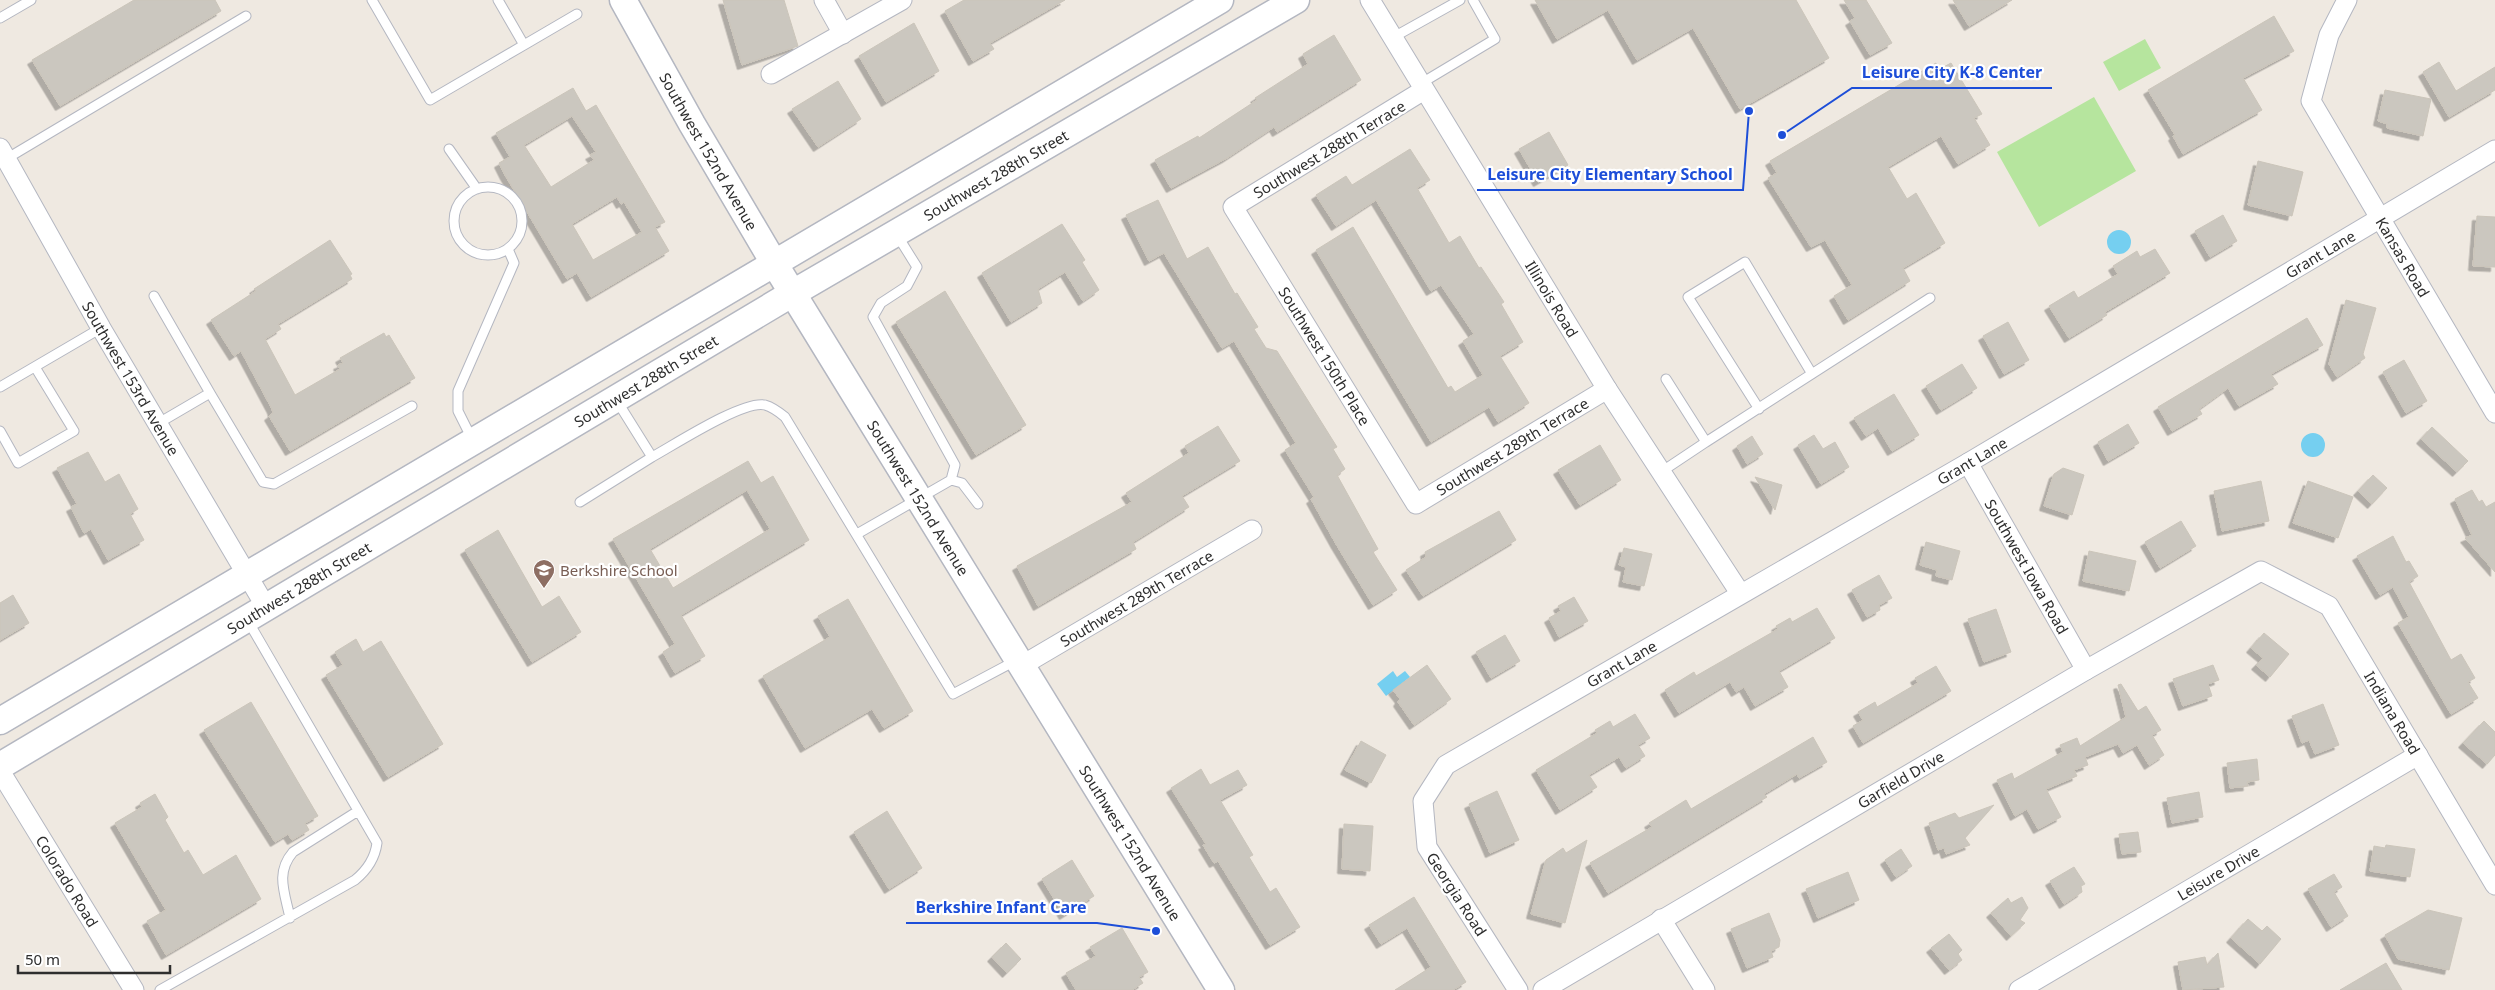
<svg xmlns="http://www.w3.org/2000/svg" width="2495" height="990" viewBox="0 0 2495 990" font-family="'Noto Sans',sans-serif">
<defs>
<filter id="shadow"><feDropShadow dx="-4.5" dy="4.5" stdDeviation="0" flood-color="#0004"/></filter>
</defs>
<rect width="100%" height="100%" fill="#efe9e1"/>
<path fill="#b6e59e" d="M2145,39l16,29 -42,23 -16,-29z
M2094,97l42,74 -97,56 -42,-75z"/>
<path fill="#75cff0" d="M2107 242a12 12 0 1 1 24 0a12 12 0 1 1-24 0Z
M2301 445a12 12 0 1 1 24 0a12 12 0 1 1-24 0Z
M1393,671l4,6 8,-6 5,6 -24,19 -9,-12z"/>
<path fill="#cbc7bf" stroke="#cbc5ba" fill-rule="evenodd" filter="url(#shadow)" d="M134,0h81l6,11 -161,95 -28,-46z
M723,0h61l14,46 -56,19z
M964,0h101l-75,43 4,6 -21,12 -28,-50z
M1535,0h261l33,58 -89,51 -47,-81 -56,32 -29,-50 -51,29z
M1844,0h22l26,43 -22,12 -20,-34 5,-3z
M1953,0h59l-43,26z
M2274,16l20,35 -51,27 19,32 -79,44 -10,-18 2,-1 -27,-45z
M914,23l25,48 -53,31 -27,-46z
M1334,35l27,45 -84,52 -3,-5 -47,31 -56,30 -16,-28 43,-24 1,2 58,-38 -2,-2 53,-34 -5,-10z
M2439,62l17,29 39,-24v23l-46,27 -26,-45z
M1936,63l4,6 11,-6 31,51 -8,4 16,27 -32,19 -17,-28 -53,31 19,32 9,-6 29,50 -42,25 7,13 -62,39 -14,-24 18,-11 -27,-45 -14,7 -43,-69 9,-5 -7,-12z
M838,81l23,38 -43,28 -26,-38z
M573,88l13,23 10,-6 69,117 -10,5 14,24 -78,46 -14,-24 -10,6 -62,-104 -6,-12 11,-6 -14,-24zM572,116l24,36 -6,3 4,5 -43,27 -27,-42zM617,197l4,7 3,-2 18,30 -49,28 -21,-36z
M2385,90l46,9 -8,37 -36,-8v-4l-9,-3z
M1549,132l19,33 -30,17 -19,-33z
M1410,149l20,31 -13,8 32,55 11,-7 19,32 2,-1 23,35 -3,2 22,38 -23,14 29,47 -31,19 -9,-15 -58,35 -115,-192 37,-23 95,161 3,-2 4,6 28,-17 -20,-34 11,-7 -33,-49 -10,6 -55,-91 -40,26 -20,-31 30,-19 6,9z
M2258,161l45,11 -11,44 -44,-11z
M1158,200l29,59 21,-12 27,47 2,-1 21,34 -4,2 12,19 11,3 60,96 -4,2 12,20 -8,6 41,74 -5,3 24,38 -24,15 -37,-61 -25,-45 3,-2 -29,-47 11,-7 -62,-102 -12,7 -58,-95 -15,8 -23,-46z
M2223,215l14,26 -27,16 -15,-26z
M2477,216l18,1v50l-22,-1z
M1062,224l23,36 -3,2 17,28 -16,11 -18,-29 -27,17 4,14 -31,19 -29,-49z
M330,240l22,34 -2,1 2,4 -74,45 3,5 -16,10 30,56 45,-26 -2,-4 5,-2 -3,-5 44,-25 2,4 3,-2 26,43 -125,73 -21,-35 4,-3 -1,-4 -31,-58 -7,5 -23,-36 45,-29 -2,-2z
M2155,249l15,24 -65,39 2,3 -38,23 -20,-32 25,-15 4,7 40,-24 -5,-8 24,-15 3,6z
M945,291l81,134 -50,30 -80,-133z
M2346,300l30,8 -13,46 2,4 -28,19 -8,-13z
M2307,318l16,27 -52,29 7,10 -39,22 -11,-18 -29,21 3,5 -30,17 -14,-24z
M2008,322l21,38 -25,14 -21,-38z
M2404,360l23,41 -21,12 -23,-41z
M1962,364l15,24 -36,22 -15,-24z
M1894,394l25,41 -27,16 -14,-23 -12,8 -12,-18z
M2128,424l11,19 -31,18 -10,-19z
M1218,426l22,35 -58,35 7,11 -56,35 3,7 -98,57 -21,-40 115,-64 -6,-9 63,-40 -4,-7z
M2432,427l36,34 -11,11 -36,-33z
M1814,435l9,14 12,-7 14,25 -28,17 -23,-39z
M1752,436l11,18 -16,10 -10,-18z
M1600,445l21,35 -41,25 -22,-35z
M88,452l17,30 14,-8 19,35 -8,5 14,26 -36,20 -17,-31 -7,4 -13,-26 6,-3 -20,-36z
M748,461l13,22 12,-7 36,64 -128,75 24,41 -30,17 -12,-21 12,-8 -62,-105zM747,490l23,39 -97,59 -23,-39z
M2063,468l21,7 -12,40 -28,-9 10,-32z
M2373,475l14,13 -15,16 -14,-13z
M1755,477l27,8 -7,25z
M2261,481l8,40 -47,10 -8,-40z
M2308,481l45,16 -15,41 -45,-15z
M2472,490l7,12 3,-2 4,7 9,-5v70l-30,-34 7,-3 -17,-36z
M1499,511l17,29 -93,56 -17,-26 20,-13 -1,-5z
M2181,521l15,25 -36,22 -15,-26z
M498,530l44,77 17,-11 22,36 -49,30 -67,-112z
M2393,536l13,26 3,-1 9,15 -9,6 42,78 10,-6 14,24 -7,4 10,16 -27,16 -53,-91 11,-6 -16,-30 -13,8 -23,-39z
M1926,542l34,9 -8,29 -16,-4 1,-6 -17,-5z
M1624,548l28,6 -8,32 -21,-4 3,-15 -7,-2z
M2089,551l47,10 -7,30 -46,-10z
M1879,575l13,23 -13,7 1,5 -13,7 -15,-27z
M13,595l16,28 -29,17v-37z
M1574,597l14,24 -29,16 -10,-19 12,-7 -3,-5z
M848,599l65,112 -29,17 -12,-19 -67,39 -42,-72 67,-39 -12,-21z
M1817,608l18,30 -56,33 9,16 -33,19 -11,-19 -8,5 -6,-10 -51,31 -14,-23 29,-18 2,4 82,-47 -2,-3 14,-8 2,4z
M1996,609l15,43 -27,10 -16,-43z
M2264,633l25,21 -19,23 -14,-12 7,-7 -12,-10z
M1505,635l15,26 -29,17 -15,-26z
M356,639l7,13 18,-11 62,103 -55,33 -62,-102 17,-10 -8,-13z
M1427,665l24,34 -37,26 -16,-23 2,-3 -7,-9z
M2213,665l6,15 -11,4 4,12 -29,10 -10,-27z
M1936,666l15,25 -88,52 -10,-17 10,-6 -5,-8 17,-10 2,5 41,-24 -3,-5z
M2121,684l17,27 8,-5 15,24 -9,5 12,20 -15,10 -12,-20 -14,8 -5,-9 -33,13 3,8 -14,5 3,6 -31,13 15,28 -23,12 -11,-20 -12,7 -18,-36 15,-7 2,6 49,-27 -3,-7 17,-7 3,8 46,-29 -8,-32z
M251,702l67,114 -13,7 4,7 -17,10 -4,-6 -13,8 -71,-112z
M2323,704l16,41 -24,9 -6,-14 -7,3 -10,-27z
M1635,714l15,24 -12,7 7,11 -19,12 -7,-11 -30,18 8,12 -37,23 -24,-40 61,-37 -2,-3 15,-9 3,6z
M2484,721l11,11v23l-8,9 -24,-21z
M1813,737l14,25 -28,16 -2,-4 -33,20 3,3 -159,96 -18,-30 62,-36 -3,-4 37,-23 5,9z
M1361,741l25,14 -15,28 -26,-13z
M2257,759l2,21 -12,2 1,4 -18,2 -3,-25z
M1201,769l9,16 28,-15 9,15 -27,15 33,55 -4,2 21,35 6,-4 24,39 -30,18 -52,-84 -4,2 -11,-18 3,-1 -35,-56z
M1497,791l22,49 -29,13 -21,-49z
M2199,792l4,25 -31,6 -5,-25z
M155,794l13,23 -3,3 19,33 4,-3 15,25 33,-20 25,44 -95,56 -19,-34 19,-11 -51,-87 27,-16 -2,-4z
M1994,805l-29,33 5,7 -24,9 -2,-6 -6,2 -9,-27 26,-10 4,5z
M887,811l35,57 -33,21 -35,-57z
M1344,824l29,2 -3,45 -28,-2z
M2138,832l3,20 -19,2 -3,-20z
M1587,840l-22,83 -34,-9 15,-54 17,-12 3,5z
M2386,845l29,4 -5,28 -40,-6 4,-25 11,2z
M1901,849l11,17 -16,11 -11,-17z
M1072,860l22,36 -30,19 -22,-36z
M2074,867l11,17 -4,2 1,6 -18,12 -14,-23z
M1848,872l11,28 -41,18 -12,-29z
M2334,874l8,13 -8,5 14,24 -17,11 -23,-38z
M1414,897l52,85 -13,8h-58l36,-23 -24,-39 -26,16 -12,-19z
M2022,897l6,11 -8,12 5,3 -14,13 -20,-23 17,-15 3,5z
M2428,910l34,8 -13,52 -51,-11 -13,-24z
M1769,913l11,27 -1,7 -8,4 2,6 -26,11 -16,-39z
M2248,919l14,12 5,-5 14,13 -21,25 -29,-26z
M1122,928l26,44 -9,5 4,6 -11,7h-56l-10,-17 30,-17 -6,-9z
M1949,934l13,16 -4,4 4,6 -13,10 -18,-22z
M1006,943l15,16 -14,14 -15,-16z
M2218,953l6,34 -41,3 -5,-28 27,-5 2,8z
M2386,963l16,27h-62z"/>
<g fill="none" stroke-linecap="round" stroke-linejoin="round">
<g stroke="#b4b7c1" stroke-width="11">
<path id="lane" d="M372,0l58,100 94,-55 -26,-45
M0,18l31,-18
M1392,38l68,-38
M524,45l53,-31
M1420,84l75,-45 -22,-39
M449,149l28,40
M6,159l240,-143
M454 221a34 34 0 1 1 68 0a34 34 0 1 1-68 0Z
M154,296l56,97 -53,31
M0,387l101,-59
M210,393l53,89 11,2 138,-78
M617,401l35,56c22,-12 91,-57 113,-52 7,2 14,7 20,12l168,277 64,-34
M1759,409l-71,-112 57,-35 67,112
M0,431l18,32 56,-32 -39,-64
M473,441l-15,-30v-20l56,-128 -6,-14
M1706,442l224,-144
M1661,472l45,-30 -40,-63
M951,480l11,3 16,21
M580,502l72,-45
M857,534l94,-54 4,-15 -82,-148 8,-14 26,-17 10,-19 -20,-32
M290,918c-5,-25 -15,-45 3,-66l65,-41
M160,990l195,-110c11,-9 20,-22 22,-37l-129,-222"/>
</g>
<g stroke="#b4b7c1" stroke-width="21">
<g id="street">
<path d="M824,0l19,34"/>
<path id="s1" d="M1370,0l237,389 133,204"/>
<path id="s2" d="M2347,0l-18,35 -18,66 184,312"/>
<path d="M771,74l131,-74"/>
<path id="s3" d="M1424,90l-191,117 183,297 191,-115"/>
<path id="s4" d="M0,148l101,180 165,279"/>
<path id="s5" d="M1968,463l118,207"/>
<path id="s6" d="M1021,666l231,-136"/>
<path id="s7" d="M0,771l134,219"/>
<path d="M1661,919l44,71"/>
<path id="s8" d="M1518,990l-91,-143 -4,-46 23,-36 522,-302 527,-313"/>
<path id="s9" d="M1543,990l543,-320 175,-99 68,35 166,279"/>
<path id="s10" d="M2019,990l399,-235"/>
</g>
</g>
<g stroke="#b4b7c1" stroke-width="29">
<g id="secondary">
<path id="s11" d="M623,0l69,124 82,139 447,727"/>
<path d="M0,721l1220,-721"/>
<path id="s12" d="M0,766l793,-473 503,-293"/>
</g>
</g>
<use href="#lane" stroke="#fff" stroke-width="9"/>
<use href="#street" stroke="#fff" stroke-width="19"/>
<use href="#secondary" stroke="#fff" stroke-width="26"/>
</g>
<defs>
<g id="school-pin" transform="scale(1.125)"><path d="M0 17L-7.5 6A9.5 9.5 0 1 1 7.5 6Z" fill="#8d6e63" stroke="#fff"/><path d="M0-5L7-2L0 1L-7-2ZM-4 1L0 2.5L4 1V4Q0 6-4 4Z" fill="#fff"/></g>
</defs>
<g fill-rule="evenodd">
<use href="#school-pin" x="544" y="570"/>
</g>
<g text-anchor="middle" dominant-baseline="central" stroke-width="4.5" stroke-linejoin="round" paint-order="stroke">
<g font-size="15" fill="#2e2e2e" stroke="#fff">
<text transform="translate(1329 149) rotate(-31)">Southwest 288th Terrace</text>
<text stroke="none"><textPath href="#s11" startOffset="174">Southwest 152nd Avenue</textPath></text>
<text stroke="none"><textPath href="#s12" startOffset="1158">Southwest 288th Street</textPath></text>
<text stroke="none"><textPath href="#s8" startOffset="1271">Grant Lane</textPath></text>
<text stroke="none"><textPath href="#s2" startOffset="289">Kansas Road</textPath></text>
<text stroke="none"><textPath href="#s1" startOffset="350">Illinois Road</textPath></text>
<text stroke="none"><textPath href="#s3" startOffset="399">Southwest 150th Place</textPath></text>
<text stroke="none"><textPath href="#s4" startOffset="265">Southwest 153rd Avenue</textPath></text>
<text stroke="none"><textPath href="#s12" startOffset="752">Southwest 288th Street</textPath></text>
<text stroke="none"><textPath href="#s3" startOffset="685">Southwest 289th Terrace</textPath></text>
<text stroke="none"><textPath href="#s8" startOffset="866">Grant Lane</textPath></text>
<text stroke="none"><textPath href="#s11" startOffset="579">Southwest 152nd Avenue</textPath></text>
<text stroke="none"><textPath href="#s5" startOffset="119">Southwest Iowa Road</textPath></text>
<text stroke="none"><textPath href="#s12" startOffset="348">Southwest 288th Street</textPath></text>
<text stroke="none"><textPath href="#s6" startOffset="134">Southwest 289th Terrace</textPath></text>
<text stroke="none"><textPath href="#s8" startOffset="461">Grant Lane</textPath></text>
<text stroke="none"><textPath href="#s9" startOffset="1032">Indiana Road</textPath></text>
<text stroke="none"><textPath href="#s9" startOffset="415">Garfield Drive</textPath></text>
<text stroke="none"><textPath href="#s11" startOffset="984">Southwest 152nd Avenue</textPath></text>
<text stroke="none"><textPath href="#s10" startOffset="231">Leisure Drive</textPath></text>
<text stroke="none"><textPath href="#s7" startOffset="129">Colorado Road</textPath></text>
<text transform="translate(1457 894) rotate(57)">Georgia Road</text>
</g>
<g font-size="15" fill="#785e54" stroke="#fff" text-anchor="start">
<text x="560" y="570">Berkshire School</text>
</g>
</g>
<path fill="none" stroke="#1d4ed8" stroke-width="2" d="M1782 135L1852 88H2052M1749 111L1743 190H1477M1156 931L1097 923H906"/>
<g fill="#1d4ed8" stroke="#fff" stroke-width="2">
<circle cx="1782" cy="135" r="5"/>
<circle cx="1749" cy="111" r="5"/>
<circle cx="1156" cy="931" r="5"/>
</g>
<g font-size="16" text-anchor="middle" font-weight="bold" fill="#1d4ed8" stroke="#fff" stroke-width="4.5" stroke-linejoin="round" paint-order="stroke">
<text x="1952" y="78">Leisure City K-8 Center</text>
<text x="1610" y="180">Leisure City Elementary School</text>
<text x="1001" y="913">Berkshire Infant Care</text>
</g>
<path d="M18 965v8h152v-8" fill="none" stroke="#2e2e2e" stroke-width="2.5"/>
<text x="25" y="965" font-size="15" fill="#2e2e2e" stroke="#ffffff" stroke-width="4" paint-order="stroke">50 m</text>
</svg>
